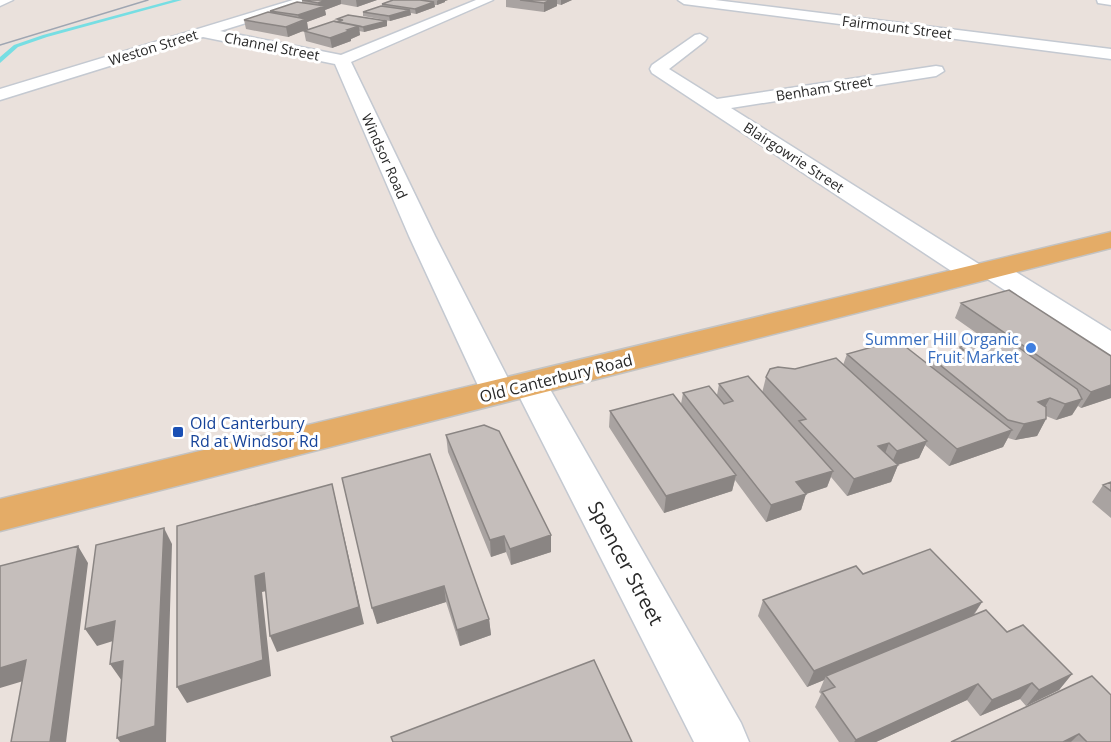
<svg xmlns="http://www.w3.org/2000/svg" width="1111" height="742" viewBox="0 0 1111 742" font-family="'Open Sans',sans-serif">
<rect width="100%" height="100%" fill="#eae1dc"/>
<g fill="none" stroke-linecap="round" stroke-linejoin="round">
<path fill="#77dee3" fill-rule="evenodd" d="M173,0h9l-135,37 -29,10 -18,16v-6l14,-12 29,-10z"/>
<g stroke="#c4c9d1" stroke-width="3">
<path id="minor" d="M0,0h13l-13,6z
M293,0h19l-1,3 -91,28 121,24 135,-55h17l-142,62 84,174 80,156 -5,8 -12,3 -12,-3 -5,-8 -72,-156 -74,-172 -132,-27 -203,63v-11z
M678,0h37l396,49v10l-427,-55z
M1097,0h14v5l-13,-2z
M700,34l7,4 -2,3 -36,28 48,30 219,-33 6,1 2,4 -8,5 -205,32 251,158 11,-4 10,2 108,67v24l-11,-3 -114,-74 -11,4 -10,-2 -313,-207 -2,-4 2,-4 43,-30z
M530,373l12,3 5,8 194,339 8,19h-55l-181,-358 5,-8z"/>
</g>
<g stroke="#c3c3c3" stroke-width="3">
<path id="primary" d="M1111,232v16l-1111,283v-32z"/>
</g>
<use href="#minor" fill="#fff" fill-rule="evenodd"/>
<use href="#primary" fill="#e4ac67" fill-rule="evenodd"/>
<path stroke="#9fa6b2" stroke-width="1.5" d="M0,45l148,-45"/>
</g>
<path fill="#a9a3a1" d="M302,0h75l-20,7 -16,-3 -16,6 1,5 -19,7 1,7 -20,8 -42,-8 -2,-9 27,-7 -1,-2 32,-8z
M393,0h55l-3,1v1l-8,3h-2v2l-19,7 -5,-1v2l-21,6 -27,-5v-4l19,-6v-2z
M506,0h66l-11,5 -4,-1v2l-13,6 -38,-5z
M337,19l50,7 -23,6 -5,-1 1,4 -9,4v2l-19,7 -26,-7 -2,-10 34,-9z
M961,303l150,95 -30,10 -3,-2 -6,9 -16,5 -10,-4v3l-9,17 -22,4 -7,-2 -5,9 -54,19 -24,-21 -6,13 -21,7 -7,17 -44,14 -16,-19 -4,10 -21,7 -5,16 -35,12 -31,-42 -3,11 -68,22 -55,-86 1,-16 71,-7 2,-11 34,2 2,-11 43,9 4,-16 29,-8 48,-4 4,-11 85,13 2,-7 23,-5 3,-8 25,-1 7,-2 -37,-26z
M446,435l105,100v17l-40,13 -5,-13 -15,5 -43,-105z
M342,478l147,141 2,16 -31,11 -14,-44 -69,22z
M1111,482v36l-19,-16 11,-17z
M863,574l119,28 -8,13 33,17 65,42 -13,16 -33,16 -6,-7 -40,17 -13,-16 -91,42h-37l-24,-35 6,-13 -2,-2 5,-12 -17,7 -49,-71 5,-16z
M1111,695v47h-160z"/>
<path fill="#8a8583" d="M326,0h15v4l-16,6 1,5 -19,7 1,7 -20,8 -2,-10 14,-5 -2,-7 21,-7 -1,-5z
M356,0h21l-20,7z
M438,0h10l-3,1v1l-8,3v-4z
M551,0h6v6l-13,6v-9z
M561,0h11l-11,5z
M434,2l1,5 -19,7 -1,-5z
M410,10l1,5 -21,6 -1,-5z
M387,21v5l-23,6 -1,-5z
M359,26l1,9 -9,4v2l-19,7 -2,-10z
M1111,385v13l-30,10 10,-16z
M1050,398l-9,16 -3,-12z
M1082,399l-10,16 -16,5 9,-16z
M1046,419l-9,17 -22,4 9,-16z
M1012,430l-9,17 -54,19 8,-17z
M927,441l-8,17 -29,9 7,-16z
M889,443l-6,16 -5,-13z
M898,465l-7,17 -44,14 7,-17z
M833,471l-6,16 -21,7 -5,16 -35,12 5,-17 25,-23z
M736,475l-4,16 -68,22 2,-17z
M332,484l4,17 28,123 -87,28 -7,-16z
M164,528l8,16 -6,198h-46l-3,-4z
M551,535v17l-40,13 -1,-16z
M504,536l2,16 -15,5 -1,-17z
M78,546l10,17 -22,179h-16z
M264,573l7,17 -9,2 9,84 -84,27 -10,-16 78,-111z
M444,586l2,16 -69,22 -5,-16z
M982,602l-11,16 -145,58 -2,4 -17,7 7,-16z
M489,619l2,16 -31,11 -3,-16z
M115,621l11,16 -29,9 -12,-17z
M26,660l14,16 -40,12v-20z
M123,661l-1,20 -12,-17z
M1072,674l-13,16 -33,16 13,-16z
M1032,683l-12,16 -40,17 12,-16z
M978,684l-11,16 -91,42h-22l2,-2z
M1079,734l-8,8h-8z"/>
<path fill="#c5bebb" stroke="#8a8583" stroke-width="1.5" d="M302,0h24l-8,3z
M393,0h27l14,2 -19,7 -33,-5z
M520,0h31l-7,3z
M297,2l28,4 -27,9 -28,-4z
M381,6l29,4 -21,6 -26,-4z
M268,12l38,7 -20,8 -42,-7z
M348,15l39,6 -24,6 -26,-5 6,-2 -6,-1z
M334,21l25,5 -12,4 2,1 -19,7 -26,-7z
M1009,290l102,66v29l-20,7 -130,-89z
M897,340l115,90 -55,19 -110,-95z
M1008,340l69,49 5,10 -17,5 -15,-6 -12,4 8,5v12l-22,5 -16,-4 -74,-60 32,-8 -6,-5 19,-5 6,4z
M836,358l91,83 -30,10 -8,-8 -11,3 20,19 -44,14 -55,-58 7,-2 -40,-42 4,-8 8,-2 17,2z
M748,376l85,95 -37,11 10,12 -35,11 -88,-112 26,-7 15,18 9,-3 -14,-17z
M673,394l63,81 -70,21 -56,-85z
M484,425l15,6 52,104 -41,14 -6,-13 -14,4 -44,-105z
M430,454l59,165 -32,11 -13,-44 -72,22 -30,-130z
M1111,482v9l-8,-6z
M332,484l27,123 -89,29 -6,-63 -9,3 8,84 -86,27v-161z
M164,528l-9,198 -38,12 6,-77 -13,3 5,-43 -30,8 11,-84z
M78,546l-28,196h-39l15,-82 -26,8v-102z
M930,549l52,53 -168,69 -51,-71 93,-34 7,8z
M986,610l21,22 16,-7 49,49 -33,16 -7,-7 -40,17 -14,-16 -122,56 -34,-48 13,-5 -9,-11z
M594,660l38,82h-239l-2,-5z
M1092,676l19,19v47h-24l-8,-8 -16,8h-112z"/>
<circle fill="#3f7fe0" stroke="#fff" stroke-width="2" cx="1031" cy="348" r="6"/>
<rect fill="#1a4fb4" stroke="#fff" stroke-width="2" x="172" y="426" width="12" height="12" rx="3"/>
<g text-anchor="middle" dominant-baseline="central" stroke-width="6" stroke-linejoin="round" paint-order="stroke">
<g font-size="14" fill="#292929" stroke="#fff">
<text transform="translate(897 27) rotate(7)">Fairmount Street</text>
<text transform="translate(272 46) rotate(11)">Channel Street</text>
<text transform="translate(153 47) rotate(-17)">Weston Street</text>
<text transform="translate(824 88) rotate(-9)">Benham Street</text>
<text transform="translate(385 156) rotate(66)">Windsor Road</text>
<text transform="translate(794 157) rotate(33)">Blairgowrie Street</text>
</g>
<g font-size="16" fill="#366cbe" stroke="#fff" text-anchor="end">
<text x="1019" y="339">Summer Hill Organic<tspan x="1019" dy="18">Fruit Market</tspan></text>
</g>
<g font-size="16" fill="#292929" stroke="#fff">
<text transform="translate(556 378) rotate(-14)">Old Canterbury Road</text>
</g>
<g font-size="16" fill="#164399" stroke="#fff" text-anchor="start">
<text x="190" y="423">Old Canterbury<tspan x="190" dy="18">Rd at Windsor Rd</tspan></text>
</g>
<g font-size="20" fill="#292929" stroke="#fff">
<text transform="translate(626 563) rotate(62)">Spencer Street</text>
</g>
</g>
</svg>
